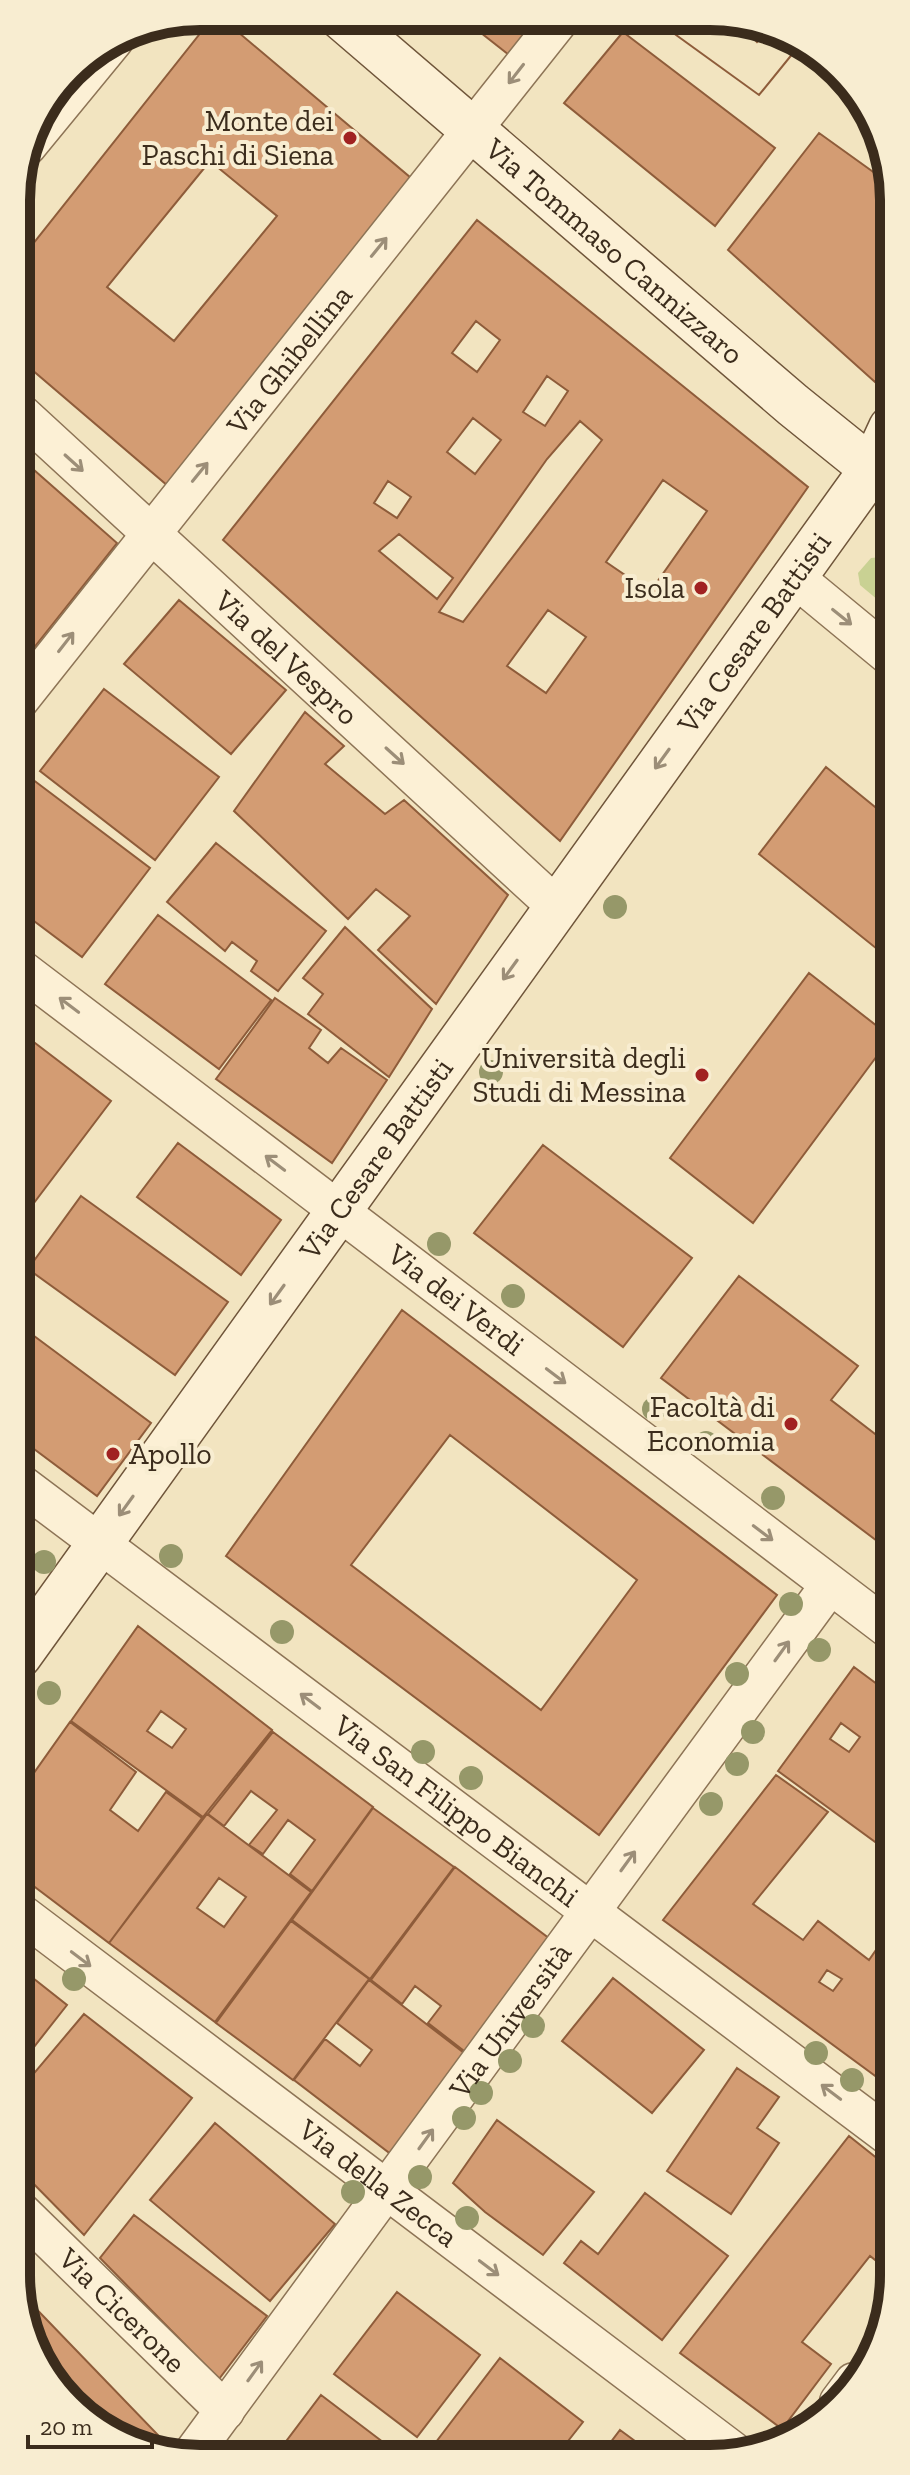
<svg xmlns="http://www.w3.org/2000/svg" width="910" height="2475" viewBox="0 0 910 2475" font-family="'Zilla Slab',serif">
<rect width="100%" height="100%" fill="#f2e4c0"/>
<path fill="#c9d193" d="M881,557l10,8v46l-31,-26 -2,-12 13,-15z"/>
<path fill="#d39c73" stroke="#8e5c3a" stroke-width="2" fill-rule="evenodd" d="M214,16h5l192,162 -243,308 -151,-129v-93zM210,161l67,55 -103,125 -67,-54z
M462,18h82l-31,40z
M654,19l92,1 -3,7 14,15 11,-11 30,16 -39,48z
M654,19l92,1 -3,7 14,15 11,-11 30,16 -39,48z
M623,32l152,116 -60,78 -151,-123z
M819,133l71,51 1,175 -16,23 -147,-132z
M477,220l331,267 -248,354 -337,-301zM476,321l24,19 -23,32 -25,-19zM547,376l21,15 -23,35 -22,-14zM473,418l28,22 -26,34 -28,-22zM580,421l22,19 -139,182 -24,-10 108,-153zM663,480l44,31 -57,81 -44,-30zM388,481l23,16 -14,21 -23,-15zM399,534l54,44 -16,21 -58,-48zM548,610l38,27 -40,56 -39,-27z
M17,455l100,88 -100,126z
M179,600l107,90 -55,64 -107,-90z
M104,689l115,88 -64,83 -115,-89z
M305,712l39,34 -19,18 60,50 19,-14 104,95 -72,109 -58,-54 32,-34 -34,-27 -28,30 -114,-108z
M826,767l65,53 1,141 -133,-107z
M32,779l118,89 -68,89 -64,-48 -1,-111z
M216,843l110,88 -48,60 -27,-20 6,-10 -25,-19 -7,9 -58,-49z
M158,915l113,85 -52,69 -114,-85z
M345,927l87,82 -43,68 -81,-63 15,-20 -20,-16z
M809,973l82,64 -138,186 -83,-65z
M275,998l46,32 -12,18 19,15 13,-15 46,32 -55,83 -116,-84z
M18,1030l93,71 -93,123z
M178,1143l103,77 -40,55 -104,-78z
M543,1145l149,113 -69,89 -149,-114z
M81,1196l147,106 -53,73 -147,-106z
M739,1276l119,90 -27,34 61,47 1,106 -232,-175z
M402,1310l375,285 -178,240 -373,-279zM450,1435l187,145 -96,130 -190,-145z
M18,1324l133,99 -54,73 -79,-59z
M138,1626l134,104 -69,87 -132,-96zM161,1711l25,18 -14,19 -25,-17z
M854,1667l39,29v96l-3,4 3,2v57l-115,-84zM841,1723l19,14 -11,15 -19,-13z
M70,1722l66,50 -26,38 28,21 28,-39 36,26 -93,125 -90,-68v-81z
M273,1732l100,75 -61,84 -22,-17 25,-34 -27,-20 -25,34 -14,-9 28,-35 -26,-19 -27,35 -16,-12z
M776,1775l52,37 -75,92 50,36 15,-19 51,39 7,-10 17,13v126l-230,-169zM827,1970l15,9 -9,12 -14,-9z
M373,1808l81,59 -84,112 -78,-59z
M207,1814l104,78 -96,130 -106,-79zM219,1878l27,19 -22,30 -27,-19z
M455,1867l95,72 -82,115 -40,-31 13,-17 -26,-20 -13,18 -31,-24z
M291,1921l78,58 -76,101 -77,-57z
M19,1967l48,38 -48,61z
M613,1978l91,72 -52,63 -90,-72z
M369,1980l99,76 -76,99 -98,-75 31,-41 35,27 12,-16 -35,-27z
M84,2014l108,84 -108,137 -65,-66v-78z
M737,2068l42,29 -22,31 22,15 -48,71 -64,-43z
M497,2120l97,72 -51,63 -58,-43 -32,-29z
M215,2123l120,101 -65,77 -120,-101z
M849,2136l44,35 1,104 -24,-19 -68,86 29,22 -49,65 -102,-76z
M645,2193l83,63 -66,84 -98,-77 17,-22 17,13z
M134,2215l133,101 -48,63 -119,-121z
M20,2292l138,143 -9,12 -79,-42 -50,-94z
M397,2292l83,63 -63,82 -83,-63z
M500,2358l83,64 -26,33h-103l-18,-13z
M321,2395l79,60 -125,1z
M620,2430l34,25h-53z"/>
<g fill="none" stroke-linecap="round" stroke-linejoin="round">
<g stroke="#8d7456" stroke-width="41">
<g id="street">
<path d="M27,146l87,-106"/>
<path id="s1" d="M17,410l539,496"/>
<path d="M794,577l97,80"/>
<path id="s2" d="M17,703l544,-685"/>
<path id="s3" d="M18,967l875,665"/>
<path id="s4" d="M18,1482l875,657"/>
<path id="s5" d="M19,1912l719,543"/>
<path id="s6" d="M19,2210l206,201"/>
<path d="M839,2402l15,-20"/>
<path id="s7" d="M191,2456l639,-871"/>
</g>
</g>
<g stroke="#6f553a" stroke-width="47">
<g id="secondary">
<path id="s8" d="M341,17l452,388 98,79"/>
<path id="s9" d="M19,1656l853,-1187 19,-41"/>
</g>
</g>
<use href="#street" stroke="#fcf0d5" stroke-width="38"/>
<use href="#secondary" stroke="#fcf0d5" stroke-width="44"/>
</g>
<g fill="#969869">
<circle cx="615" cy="907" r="12"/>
<circle cx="491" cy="1072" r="12"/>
<circle cx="439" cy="1244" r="12"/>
<circle cx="513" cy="1296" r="12"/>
<circle cx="654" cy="1409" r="12"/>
<circle cx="706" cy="1443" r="12"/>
<circle cx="773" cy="1498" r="12"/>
<circle cx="171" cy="1556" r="12"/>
<circle cx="44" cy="1562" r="12"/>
<circle cx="791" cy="1604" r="12"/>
<circle cx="282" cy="1632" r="12"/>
<circle cx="819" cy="1650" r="12"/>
<circle cx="737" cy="1674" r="12"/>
<circle cx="49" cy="1693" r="12"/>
<circle cx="753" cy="1732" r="12"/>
<circle cx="423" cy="1752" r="12"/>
<circle cx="737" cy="1764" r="12"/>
<circle cx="471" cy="1778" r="12"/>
<circle cx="711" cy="1804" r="12"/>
<circle cx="74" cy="1979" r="12"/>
<circle cx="533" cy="2026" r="12"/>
<circle cx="816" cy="2053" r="12"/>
<circle cx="510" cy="2061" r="12"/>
<circle cx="852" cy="2080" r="12"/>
<circle cx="481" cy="2093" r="12"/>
<circle cx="464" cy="2118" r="12"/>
<circle cx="420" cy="2177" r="12"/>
<circle cx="353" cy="2192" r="12"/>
<circle cx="467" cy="2218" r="12"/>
</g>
<defs><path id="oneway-shaft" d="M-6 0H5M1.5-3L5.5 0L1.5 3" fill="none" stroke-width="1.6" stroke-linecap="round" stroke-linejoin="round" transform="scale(2)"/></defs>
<g stroke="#9c8e78">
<use href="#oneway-shaft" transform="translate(516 74) rotate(128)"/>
<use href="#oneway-shaft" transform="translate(379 247) rotate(-51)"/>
<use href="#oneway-shaft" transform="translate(74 463) rotate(42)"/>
<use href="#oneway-shaft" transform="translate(200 472) rotate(-51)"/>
<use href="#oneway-shaft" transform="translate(842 617) rotate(39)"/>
<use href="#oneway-shaft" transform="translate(66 642) rotate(-52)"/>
<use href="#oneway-shaft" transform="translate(395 756) rotate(42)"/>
<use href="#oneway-shaft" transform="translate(662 759) rotate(126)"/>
<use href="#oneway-shaft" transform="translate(510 970) rotate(126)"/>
<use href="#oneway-shaft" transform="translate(69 1005) rotate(-143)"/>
<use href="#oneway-shaft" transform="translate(275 1163) rotate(-143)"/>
<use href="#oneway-shaft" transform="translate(277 1295) rotate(126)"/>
<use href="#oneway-shaft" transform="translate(556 1376) rotate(37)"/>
<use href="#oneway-shaft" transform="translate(126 1506) rotate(126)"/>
<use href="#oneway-shaft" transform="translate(763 1533) rotate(37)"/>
<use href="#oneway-shaft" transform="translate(782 1651) rotate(-54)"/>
<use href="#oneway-shaft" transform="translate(310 1701) rotate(-143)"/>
<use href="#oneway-shaft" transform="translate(628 1861) rotate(-54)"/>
<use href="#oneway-shaft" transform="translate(81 1959) rotate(37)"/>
<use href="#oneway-shaft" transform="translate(831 2092) rotate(-143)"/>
<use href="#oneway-shaft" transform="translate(426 2139) rotate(-54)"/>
<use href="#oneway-shaft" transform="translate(489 2268) rotate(37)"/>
<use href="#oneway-shaft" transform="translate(255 2371) rotate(-54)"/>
</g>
<g fill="#a12221" stroke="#f8edd1" stroke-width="3">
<circle cx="350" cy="138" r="8"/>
<circle cx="701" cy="588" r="8"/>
<circle cx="702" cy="1075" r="8"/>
<circle cx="791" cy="1424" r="8"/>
<circle cx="113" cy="1454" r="8"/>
</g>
<g text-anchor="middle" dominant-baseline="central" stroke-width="8" stroke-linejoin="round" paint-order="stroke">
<g font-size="30" fill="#3b2c1c" stroke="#f8edd1" text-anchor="end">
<text x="334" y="121">Monte dei<tspan x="334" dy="34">Paschi di Siena</tspan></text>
<text x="685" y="588">Isola</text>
<text x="686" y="1058">Università degli<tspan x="686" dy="34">Studi di Messina</tspan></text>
<text x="775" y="1407">Facoltà di<tspan x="775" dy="34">Economia</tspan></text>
<text x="129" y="1454" text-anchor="start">Apollo</text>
</g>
<g font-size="30" fill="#3b2c1c" stroke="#f8edd1">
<text stroke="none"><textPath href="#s8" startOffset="360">Via Tommaso Cannizzaro</textPath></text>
<text stroke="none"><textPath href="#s2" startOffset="438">Via Ghibellina</textPath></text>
<text stroke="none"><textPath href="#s9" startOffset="1260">Via Cesare Battisti</textPath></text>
<text stroke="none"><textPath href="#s1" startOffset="366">Via del Vespro</textPath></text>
<text stroke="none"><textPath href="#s9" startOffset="612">Via Cesare Battisti</textPath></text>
<text stroke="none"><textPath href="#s3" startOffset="550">Via dei Verdi</textPath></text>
<text stroke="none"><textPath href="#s4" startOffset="548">Via San Filippo Bianchi</textPath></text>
<text stroke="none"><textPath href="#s7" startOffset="540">Via Università</textPath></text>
<text stroke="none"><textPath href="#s5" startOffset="450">Via della Zecca</textPath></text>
<text stroke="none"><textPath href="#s6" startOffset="144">Via Cicerone</textPath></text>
</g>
</g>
<path d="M0 0H910V2475H0ZM200 30H710A170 170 0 0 1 880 200V2275A170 170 0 0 1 710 2445H200A170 170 0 0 1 30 2275V200A170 170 0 0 1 200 30Z" fill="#f8edd1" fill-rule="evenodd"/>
<path fill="none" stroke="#3b2c1c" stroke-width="10" d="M200 30H710A170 170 0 0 1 880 200V2275A170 170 0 0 1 710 2445H200A170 170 0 0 1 30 2275V200A170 170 0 0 1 200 30Z"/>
<path d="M28 2435v12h124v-12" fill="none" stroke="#3b2c1c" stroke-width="4"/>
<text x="40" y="2435" font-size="24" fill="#3b2c1c" stroke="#f8edd1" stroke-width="6" paint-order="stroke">20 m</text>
</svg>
